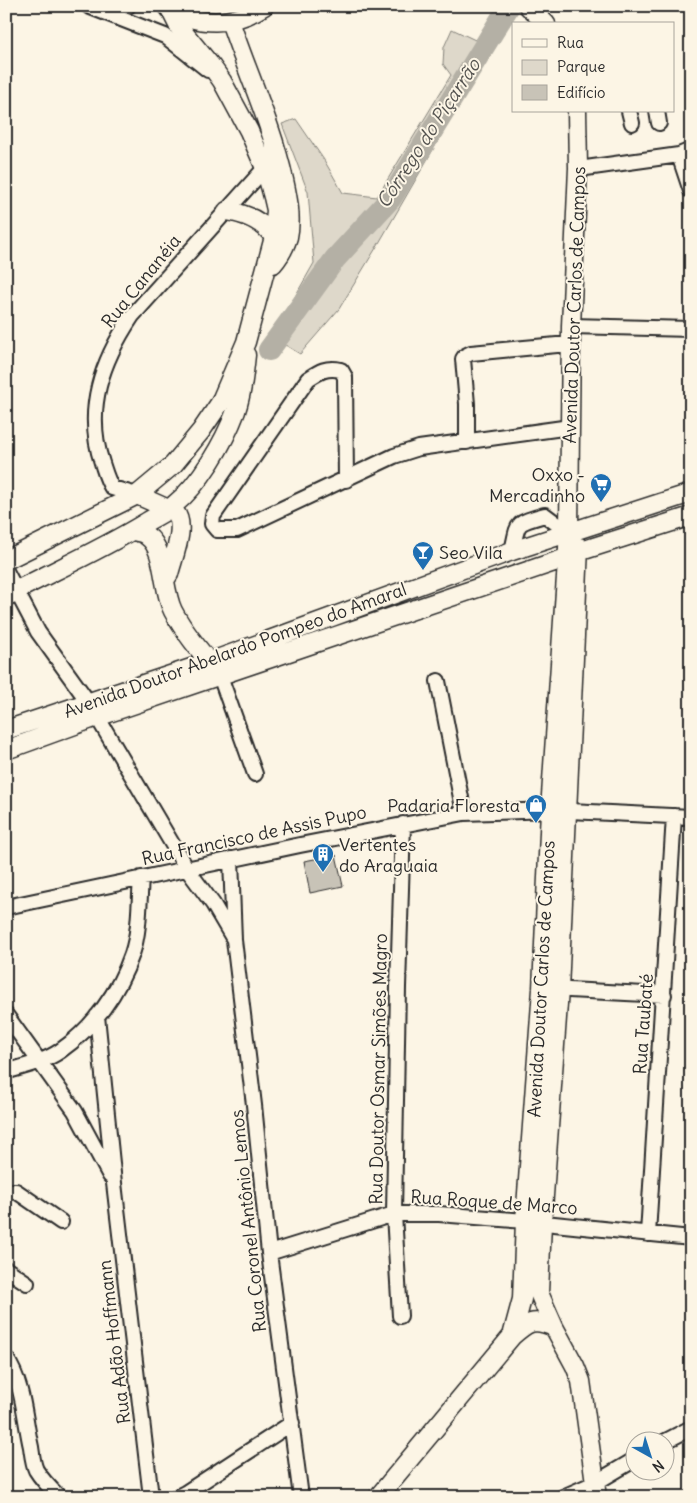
<svg xmlns="http://www.w3.org/2000/svg" width="697" height="1503" viewBox="0 0 697 1503" font-family="Delius,sans-serif">
<rect width="100%" height="100%" fill="#fcf5e5"/>
<filter id="ink" filterUnits="userSpaceOnUse"><feTurbulence type="fractalNoise" baseFrequency=".02" numOctaves="2"/><feDisplacementMap in="SourceGraphic" scale="10" xChannelSelector="R" yChannelSelector="G"/><feConvolveMatrix kernelMatrix="1 2 1 2 8 2 1 2 1" color-interpolation-filters="sRGB"/></filter>
<g filter="url(#ink)">
<path fill="#ded8ca" stroke="#84827a" d="M452,29l40,19 -113,195 -40,66 -39,45 -28,-17 42,-74 -6,-71 -26,-68 14,-5 28,41 19,33 34,4 74,-122 -8,-11 1,-17z"/>
<g fill="none" stroke-linecap="round" stroke-linejoin="round">
<path stroke="#b4b0a5" stroke-width="22" d="M269,350l66,-91 56,-61 118,-192"/>
</g>
<path fill="#c8c3b7" stroke="#2b2b2b" d="M336,855l7,31 -33,7 -6,-32z"/>
<g fill="none" stroke-linecap="round" stroke-linejoin="round">
<g stroke="#2b2b2b" stroke-width="18">
<path id="minor" d="M88,6l77,30 43,34
M101,7l15,2 12,-3
M629,111l3,12
M657,111l2,12
M679,155l12,36
M578,168h8l93,-13 12,-5
M571,326l120,3
M467,442v-38l-4,-45 2,-3 6,-3 86,-8h14
M346,480l-1,-103 -4,-7c-15,-3 -21,1 -33,9l-95,137 -1,8 5,6h20l157,-74 25,-8 151,-21
M137,495l-25,-7c-5,-8 -7,-16 -10,-25 -18,-54 0,-102 30,-147l133,-148 7,-4
M512,551c7,-30 2,-27 33,-36l24,18
M6,571l32,61 51,71 98,166 26,35 20,34
M220,676l35,98
M438,681l26,132
M231,859l3,81 20,165 15,148 32,244
M6,907l294,-62 164,-32 86,-3 141,7
M550,989l114,6
M6,1015l69,96 35,65
M97,1016l17,167 37,314
M6,1072c18,-6 38,-10 54,-21 33,-23 59,-59 72,-97 8,-24 7,-51 9,-76
M6,1191h10l45,31
M648,1234l26,-418
M269,1253l125,-39h45l86,7 166,17
M6,1269l21,14
M400,1316l-6,-102 4,-227 5,-163
M6,1358c18,27 18,59 25,89 1,7 2,17 5,23 6,10 15,19 23,27
M664,1442l27,-14
M177,1497l8,-4 107,-70
M563,1497l32,-14 39,-23"/>
</g>
<g stroke="#2b2b2b" stroke-width="21">
<path id="major" d="M528,6l18,18
M168,7c30,20 65,19 96,-1
M230,21c18,54 42,104 54,159 4,18 8,39 4,57 -3,10 -8,19 -15,27
M227,211c20,3 36,10 47,26
M137,495l38,17c12,14 -2,45 -6,62l-4,6
M133,531c5,1 11,2 14,5 19,13 15,54 26,75 11,21 28,41 43,59
M579,547l-20,443 -17,233 -3,70 15,34 21,39 6,15 16,116
M6,560l131,-65 36,-30 28,-34 19,-28 26,-61 28,-105 2,-27 -3,-13 -8,-29 -16,-37 -27,-50 -10,-14 -33,-40 -10,-20
M6,597l11,-7c43,-22 87,-42 128,-67 9,-6 20,-10 29,-18 26,-21 50,-62 62,-94 6,-18 8,-37 10,-56
M6,730l203,-68 303,-111 179,-58
M6,750l91,-33 469,-159 12,-6 113,-36
M512,1336c16,-14 21,-18 42,-9
M378,1497l134,-161 10,-37 3,-78 17,-232 8,-179 19,-277 2,-207 7,-158 -1,-57"/>
</g>
<use href="#minor" stroke="#fcf5e5" stroke-width="14"/>
<use href="#major" stroke="#fcf5e5" stroke-width="18"/>
</g>
</g>
<defs>
<g id="supermarket-pin" transform="scale(1.125)"><path d="M0 17L-7.5 6A9.5 9.5 0 1 1 7.5 6Z" fill="#1f6fb2" stroke="#fcf5e5"/><path d="M-6-5.5h2.5l.6 2H6L4.5 2H-2.5L-4.4-4H-6ZM-1.5 3.2a1.3 1.3 0 1 0 .1 0ZM3 3.2a1.3 1.3 0 1 0 .1 0Z" fill="#fff"/></g>
<g id="bar-pin" transform="scale(1.125)"><path d="M0 17L-7.5 6A9.5 9.5 0 1 1 7.5 6Z" fill="#1f6fb2" stroke="#fcf5e5"/><path d="M-6-5H6L.8 .8V4.5H3.5V6h-7V4.5H-.8V.8Z" fill="#fff"/></g>
<g id="shop-pin" transform="scale(1.125)"><path d="M0 17L-7.5 6A9.5 9.5 0 1 1 7.5 6Z" fill="#1f6fb2" stroke="#fcf5e5"/><path d="M-5-2.5h2.3a2.7 3.5 0 0 1 5.4 0H5L5.5 6h-11ZM-1.5-2.5h3a1.5 2.3 0 0 0-3 0Z" fill="#fff"/></g>
<g id="building-pin" transform="scale(1.125)"><path d="M0 17L-7.5 6A9.5 9.5 0 1 1 7.5 6Z" fill="#1f6fb2" stroke="#fcf5e5"/><path d="M-4-6H4V6H1V3H-1V6H-4ZM-2.5-4.3h1.7v1.8h-1.7ZM.8-4.3h1.7v1.8H.8ZM-2.5-1h1.7V.8h-1.7ZM.8-1h1.7V.8H.8Z" fill="#fff"/></g>
</defs>
<g fill-rule="evenodd">
<use href="#supermarket-pin" x="601" y="484"/>
<use href="#bar-pin" x="423" y="552"/>
<use href="#shop-pin" x="536" y="805"/>
<use href="#building-pin" x="323" y="854"/>
</g>
<g text-anchor="middle" dominant-baseline="central" stroke-width="4" stroke-linejoin="round" paint-order="stroke">
<g font-size="18" fill="#2b2b2b" stroke="#fcf5e5">
<text transform="translate(141 281) rotate(-51)">Rua Cananéia</text>
<text transform="translate(574 305) rotate(-88)">Avenida Doutor Carlos de Campos</text>
<text transform="translate(235 650) rotate(-20)">Avenida Doutor Abelardo Pompeo do Amaral</text>
<text transform="translate(254 835) rotate(-12)">Rua Francisco de Assis Pupo</text>
<text transform="translate(541 979) rotate(-87)">Avenida Doutor Carlos de Campos</text>
<text transform="translate(643 1024) rotate(-86)">Rua Taubaté</text>
<text transform="translate(378 1069) rotate(-89)">Rua Doutor Osmar Simões Magro</text>
<text transform="translate(494 1202) rotate(4)">Rua Roque de Marco</text>
<text transform="translate(248 1221) rotate(-96)">Rua Coronel Antônio Lemos</text>
<text transform="translate(114 1342) rotate(-97)">Rua Adão Hoffmann</text>
</g>
<g font-size="18" fill="#2b2b2b" stroke="#fcf5e5" text-anchor="end">
<text x="585" y="474">Oxxo -<tspan x="585" dy="21">Mercadinho</tspan></text>
<text x="439" y="552" text-anchor="start">Seo Vila</text>
<text x="520" y="805">Padaria Floresta</text>
<text x="339" y="844" text-anchor="start">Vertentes<tspan x="339" dy="21">do Araguaia</tspan></text>
</g>
<g font-size="19" font-style="italic" fill="#545350" stroke="#fcf5e5">
<text transform="translate(428 133) rotate(-57)">Córrego do Piçarrão</text>
</g>
</g>
<rect width="697" height="1503" fill="none" stroke="#fcf5e5" stroke-width="25"/>
<rect x="12" y="12" width="672" height="1478" fill="none" stroke="#2b2b2b" stroke-width="2" filter="url(#ink)"/>
<rect x="512" y="22" width="162" height="90" fill="#fcf5e5" stroke="#a8a49b"/>
<rect x="522" y="39" width="25" height="8" fill="#fcf5e5" stroke="#a8a49b"/>
<text x="557" y="48" font-size="15" fill="#2b2b2b">Rua</text>
<rect x="522" y="60" width="25" height="15" fill="#ded8ca" stroke="#a8a49b"/>
<text x="557" y="72" font-size="15" fill="#2b2b2b">Parque</text>
<rect x="522" y="85" width="25" height="15" fill="#c8c3b7" stroke="#a8a49b"/>
<text x="557" y="98" font-size="15" fill="#2b2b2b">Edifício</text>
<g transform="translate(650 1456) rotate(141)"><circle r="24" fill="#fcf5e5" stroke="#a8a49b"/>
<path d="M0-4L9 19L0 12L-9 19Z" fill="#1f6fb2"/>
<text y="-8" font-size="14" font-weight="bold" text-anchor="middle" fill="#2b2b2b">N</text>
</g>
</svg>
